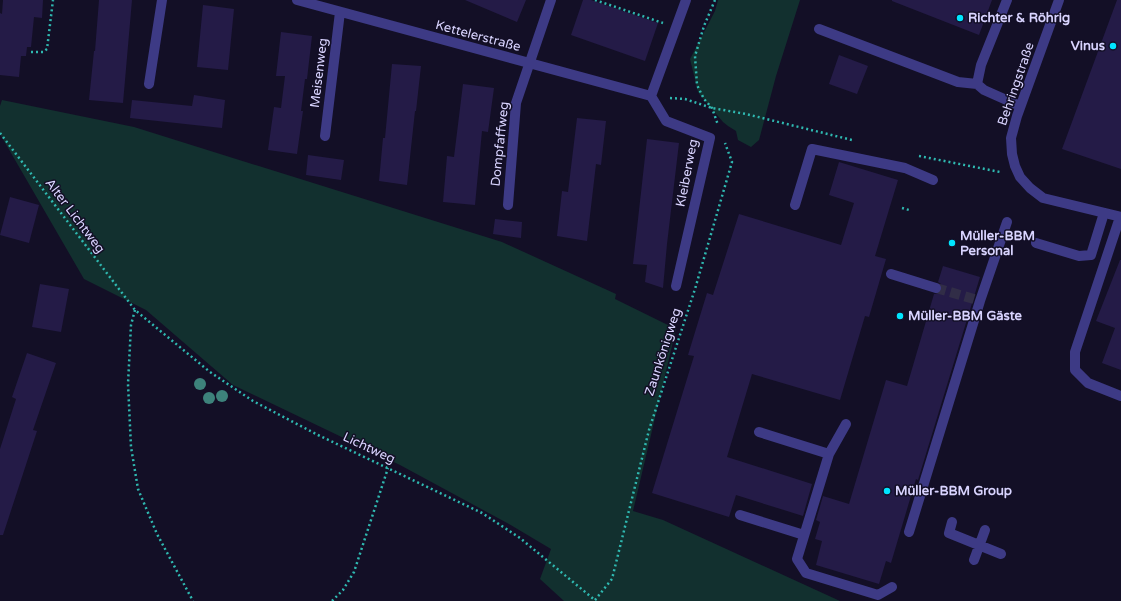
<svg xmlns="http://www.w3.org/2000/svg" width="1121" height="601" viewBox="0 0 1121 601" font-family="'Varela Round',sans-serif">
<rect width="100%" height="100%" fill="#130f26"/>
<path fill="#12302f" d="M718,0h82l-24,76 -17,64 -8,7 -13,-7 -2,-9 -8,-5 -5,-4 -23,-27 -2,-3 -8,-33 25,-48z
M2,100l132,27 368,115 114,52 -1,5 61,30 -43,182 30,9 177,81h-276l-24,-22 11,-30 -42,-25 -109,-59 -167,-80 -87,-75 -62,-31 -84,-145v-28z"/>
<path fill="#241b47" d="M3,0h40l-1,18 -8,-1 -3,30h-4l-1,9h-5l-2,21 -19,-2v-62l2,1z
M99,0h33l-9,103 -34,-3 5,-49h1z
M465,0h61l-9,22z
M583,0h8l67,23 -13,38 -74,-26z
M892,0h100l-13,35 -87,-34z
M1117,0h4v169l-59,-20z
M203,5l31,4 -6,61 -31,-3z
M281,32l31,4 -5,43h-2l-4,32h2l-6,43 -29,-4 6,-43 7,1 4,-32h-9z
M839,55l29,11 -11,28 -28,-10z
M392,64l29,2 -5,45h-1l-8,74 -28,-4 4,-43h2z
M463,84l31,4 -6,44 -6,-1 -7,74 -32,-3 4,-46 7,1z
M194,95l31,5 -3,28 -92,-10 2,-18 60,6z
M577,118l29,3 -5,44 -5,-1 -9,77 -30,-5 5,-45 6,1z
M647,139l32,4 -12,101 -4,44 -18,-6 2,-17 -14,-1z
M308,155l36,5 -3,20 -35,-5z
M839,162l59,18 -23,76 11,3 -17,58 -4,-1 -25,84 -88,-26 -25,83 85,27 -9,32 -67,-21 -7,22 -77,-24 42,-137 -6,-1 19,-62 6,2 26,-81 102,31 13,-42 -25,-8z
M10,197l29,8 -10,38 -29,-8z
M495,219l27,3 -1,16 -28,-4z
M1120,260h1v110l-19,-7 13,-35 -19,-7z
M943,266l37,11 -62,203 -2,-1 -25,84 -5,-2 -7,23 -63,-19 6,-24 -7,-2 5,-17 -4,-2 7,-24 26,8 37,-124 21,6 27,-92 6,-1 2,-3 -1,-6 -3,-2z
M40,284l29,5 -8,43 -29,-5z
M27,353l29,10 -23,67 4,1 -34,104h-3v-86l16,-50 -4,-2z"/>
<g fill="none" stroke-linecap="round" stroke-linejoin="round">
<path stroke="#312d47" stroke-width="10" stroke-dasharray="10 5" stroke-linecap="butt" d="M936,288l38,11"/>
<path stroke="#2fb8b0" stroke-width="2.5" stroke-dasharray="2 3" stroke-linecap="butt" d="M595,0l68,23
M715,0l-11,26 -9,30 2,29 7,14 8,9 6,17
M31,52h12l4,-3 6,-49
M670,98l15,1 27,9 34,6 106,26
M0,133l135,177 75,62 43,29 65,34 164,78 38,25 76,63
M919,156l81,16
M902,208l7,2
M135,310l-4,15 -3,59 3,63 7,42 19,45 36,67
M595,600l17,-21 37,-149 46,-141 37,-127 -7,-19
M332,601l11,-11 11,-18 34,-104"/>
<path stroke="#3d3a85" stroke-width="10" d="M297,0l354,96
M1007,0l-26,65 -4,19 7,6 36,16
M1059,0l-42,116 -6,22 1,16 3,12 5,11 10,11 13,10 78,19
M819,29l139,53 19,2
M149,84l13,-84
M651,96l15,25 44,17 -34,148
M651,96l35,-96
M325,136l15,-124
M508,205l8,-102 35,-103
M795,205l17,-56 93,19 28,12
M1120,217l-45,135v18l13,13 33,13
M1036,243l43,13 12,-1 13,-42
M891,274l45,14
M846,424l-17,30 -32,105 9,14 72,22 14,-8
M759,432l70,22
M740,515l64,20
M952,522l-3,11 52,21
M909,532l71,-231 27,-79
M974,560l11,-30"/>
</g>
<g fill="#3d827b">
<circle cx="200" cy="384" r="6"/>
<circle cx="222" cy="396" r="6"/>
<circle cx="209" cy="398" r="6"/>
</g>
<g fill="#00e5ff" stroke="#130f26" stroke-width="1.5">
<circle cx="960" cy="18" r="4"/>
<circle cx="1113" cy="46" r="4"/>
<circle cx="952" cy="243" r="4"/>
<circle cx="900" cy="316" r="4"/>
<circle cx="887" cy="491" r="4"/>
</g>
<g text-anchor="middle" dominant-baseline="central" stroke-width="3" stroke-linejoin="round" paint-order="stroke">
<g font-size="13" font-weight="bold" fill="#d9d4ff" stroke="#130f26" text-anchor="start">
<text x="968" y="18">Richter &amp; Röhrig</text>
<text x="1105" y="46" text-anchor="end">Vinus</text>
<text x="960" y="236">Müller-BBM<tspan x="960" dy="15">Personal</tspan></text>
<text x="908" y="316">Müller-BBM Gäste</text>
<text x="895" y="491">Müller-BBM Group</text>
</g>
<g font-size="13" fill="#d9d4ff" stroke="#130f26">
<text transform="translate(478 36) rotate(15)">Kettelerstraße</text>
<text transform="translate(319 73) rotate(-83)">Meisenweg</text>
<text transform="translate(1016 84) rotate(-71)">Behringstraße</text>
<text transform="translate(500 144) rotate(-84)">Dompfaffweg</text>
<text transform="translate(687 173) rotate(-79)">Kleiberweg</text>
<text transform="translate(75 216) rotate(53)">Alter Lichtweg</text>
<text transform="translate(663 352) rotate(-72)">Zaunkönigweg</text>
<text transform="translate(369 448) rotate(25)">Lichtweg</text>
</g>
</g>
</svg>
